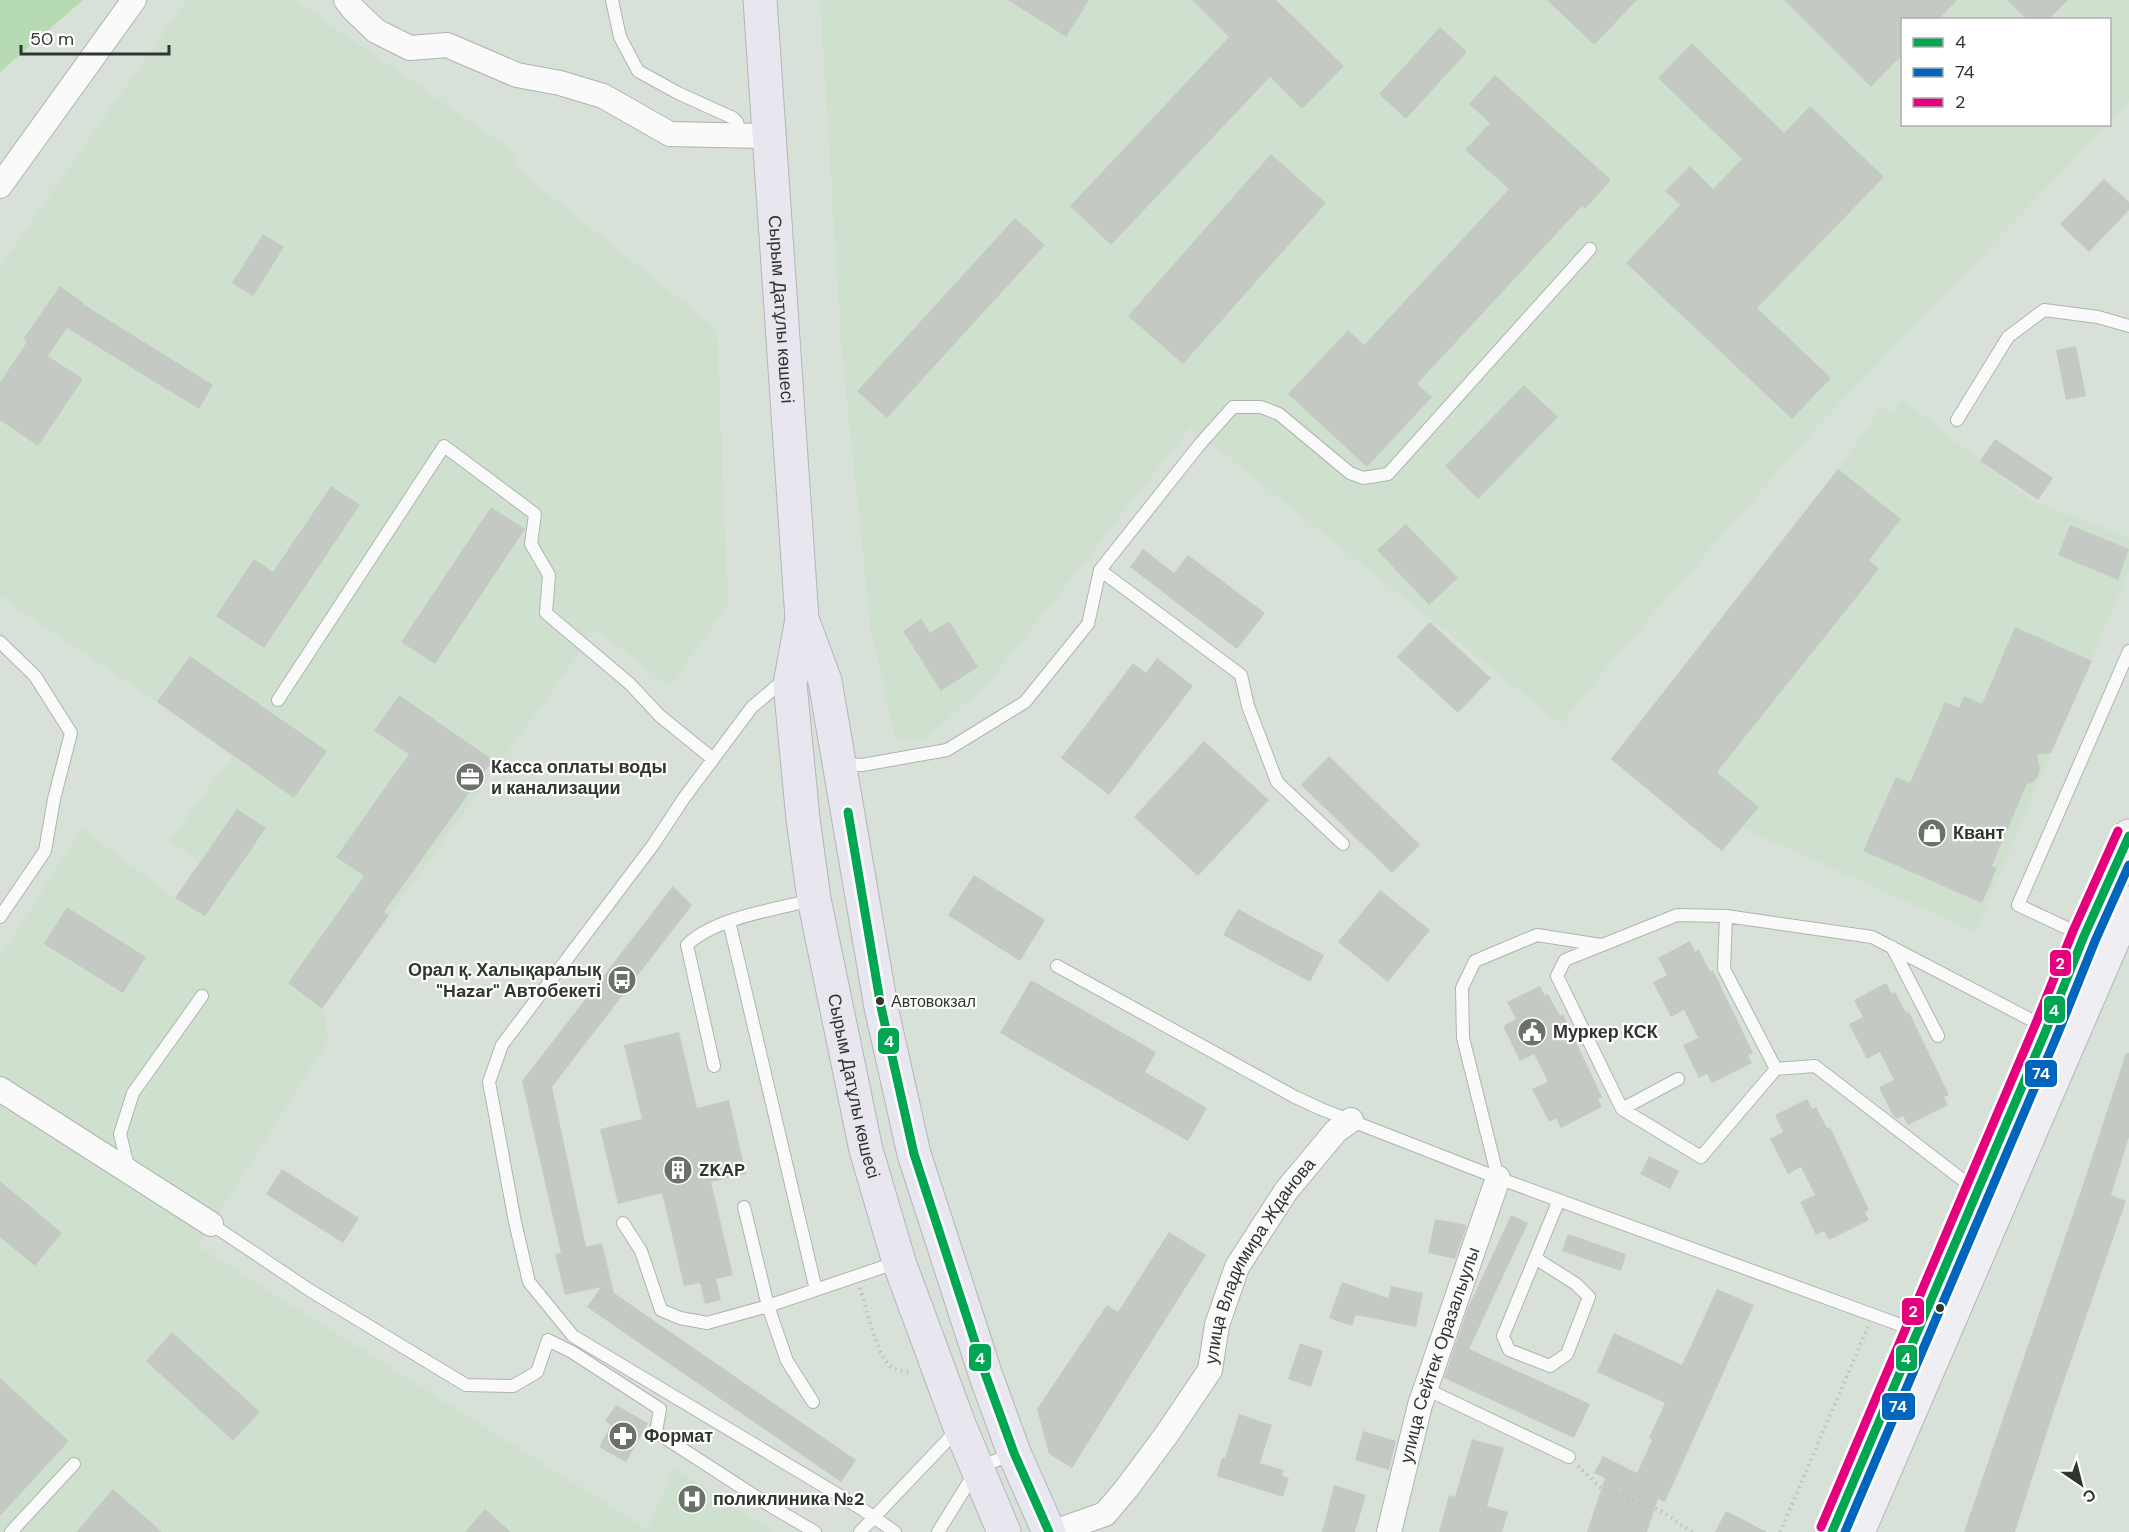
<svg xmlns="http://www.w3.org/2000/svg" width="2129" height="1532" viewBox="0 0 2129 1532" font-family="'DM Sans',sans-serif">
<rect width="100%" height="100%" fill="#d8e1d7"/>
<path fill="#d0e0ce" d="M186,0h109l224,155 -8,9 206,165 11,275 -58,83 -74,-57 -274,379 3,5 3,27 -130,205 449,283 27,-61 101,64h-775v-575l82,-129 93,70 24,-36 -29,-22 62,-83 -75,-55 -157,-106v-329z
M820,0h1309v101l-19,21v-102h-208v104l205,1 -288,300 -200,228 -58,71 -370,-297 -201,254 -63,57 -31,2 -25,-108 -30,-289z
M1902,399l129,101 98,38v33l-154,361 -233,-104 -20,23 -111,-92 227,-290 44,-62 9,6z"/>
<path fill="#b6dab2" d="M0,0h83l-83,72z"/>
<path fill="#c4cac3" d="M1008,0h81l-23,37z
M1192,0h84l68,66 -42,43 -32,-32 -159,168 -41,-39 159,-169z
M1547,0h90l-43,45z
M1784,0h173l-19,20h-36v35l-31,32z
M2007,0h61l-20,20h-21z
M1440,27l27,25 -61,67 -27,-25z
M1692,43l92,90 26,-27 74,71 -127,131 74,70 -39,41 -166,-156 54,-58 -15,-14 25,-25 23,23 29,-30 -84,-81z
M1495,75l116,105 -26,29 -3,-3 -165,178 15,13 -65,70 -79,-73 60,-64 16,15 145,-156 -44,-39 25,-27 -21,-19z
M1271,154l55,49 -143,161 -55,-48z
M2104,179l25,23v8l-40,42 -29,-28z
M1015,218l30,27 -158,173 -30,-27z
M263,234l21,13 -31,49 -21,-13z
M60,286l24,17 -1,1 130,81 -14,24 -132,-81 -19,28 35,23 -45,67 -38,-26v-38l27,-40 -4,-3z
M2076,346l10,50 -20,4 -10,-50z
M1524,385l34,32 -80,82 -33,-33z
M1995,439l58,39 -15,22 -58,-39z
M1838,469l63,50 -32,41 10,9 -162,203 42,35 -37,44 -111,-92z
M331,486l29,19 -96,143 -48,-32 38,-57 19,13z
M491,507l34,22 -90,135 -34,-22z
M1406,524l52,54 -29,27 -52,-55z
M2070,525l59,24 -11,31 -60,-25z
M1143,549l31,24 14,-18 77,58 -28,36 -107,-82z
M921,619l9,14 19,-12 29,46 -37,24 -38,-60z
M1430,622l61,56 -33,35 -61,-56z
M2015,627l77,34 -41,92 -14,2 3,14 -2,7 -6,7 -5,1 -35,82 5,2 -15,35 -119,-52 33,-74 14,6 35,-81 14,6 5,-12 18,8z
M190,656l137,95 -33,47 -137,-96z
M1157,658l36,28 -84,109 -48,-37 72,-95 13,10z
M399,695l94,65 -109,152 5,3 -67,94 -34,-26 76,-107 -28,-19 73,-103 -35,-23z
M1204,741l65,59 -71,76 -64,-59z
M1329,756l91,89 -28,28 -91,-88z
M237,809l29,19 -61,88 -30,-18z
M974,875l71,45 -25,41 -72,-46z
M673,886l19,19 -140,182 34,160 16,-4 12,50 242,167 -15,22 -254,-175 14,-20 -36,8 -10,-41 6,-1 -39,-172z
M1380,890l50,40 -42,52 -50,-40z
M67,907l79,50 -23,36 -79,-49z
M1238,909l86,46 -14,27 -87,-47z
M1690,941l5,11 4,-3 11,23 3,-2 40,83 -5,2 4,8 -40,20 -5,-9 -8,4 -16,-33 15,-7 -14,-28 -13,7 -18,-35 14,-7 -9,-17z
M1031,980l125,72 -11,20 62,36 -19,33 -188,-108z
M1886,983l6,11 3,-2 11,21 3,-1 40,83 -5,2 4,8 -40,20 -5,-9 -6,3 -4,-3 -14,-29 15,-7 -14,-28 -13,7 -18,-35 14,-7 -9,-17z
M1540,986l5,10 3,-2 12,22 3,-2 39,83 -4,2 4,8 -41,21 -5,-10 -7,4 -17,-33 16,-7 -14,-28 -14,7 -17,-35 13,-7 -9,-17z
M679,1032l18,76 32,-8 17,74 -35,8 22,93 -17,4 5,21 -16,4 -5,-21 -16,3 -22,-93 -44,11 -18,-75 42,-10 -18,-74z
M2126,1053h3v84l-18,58 15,6 -73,212 -38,119h-51l119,-347z
M1807,1099l5,10 4,-2 11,21 3,-1 39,83 -4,2 4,8 -40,20 -5,-9 -8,4 -16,-33 15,-7 -14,-28 -13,7 -18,-35 13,-7 -8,-17z
M1649,1156l30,15 -9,18 -30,-15z
M282,1169l77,49 -16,25 -77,-49z
M0,1181l62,52 -27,33 -35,-29z
M1511,1215l17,8 -59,126 121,55 -16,34 -130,-60 24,-70z
M1435,1219l32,6 -12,34 -27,-6z
M1169,1232l37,23 -134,213 -23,-14 -12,-45 70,-104 11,7z
M1568,1234l58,20 -5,17 -59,-20z
M1342,1282l46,16 3,-12 32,7 -7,34 -60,-12 -4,11 -23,-8z
M1717,1289l37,16 -89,197 -7,-3 -11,33h-60l18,-54 -11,-5 9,-17 34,17 15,-33 -3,-2 16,-35 -68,-31 17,-39 68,32z
M172,1332l88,80 -27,29 -87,-80z
M1300,1343l23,8 -12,36 -23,-8z
M0,1378l69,63 -69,75z
M616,1405l32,18 -22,39 -27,-15 12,-22 -6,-4z
M1239,1414l33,11 -12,38 24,7 -2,6 7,2 -6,19 -66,-21 5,-19 3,1z
M1363,1431l33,10 -7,29 -34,-10z
M1472,1439l32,9 -17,58 21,6 -6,20h-63l10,-37 6,2z
M1334,1485l32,10 -11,37h-33z
M113,1489l49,43h-86z
M485,1509l26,23h-46z
M1726,1511l41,21h-52z"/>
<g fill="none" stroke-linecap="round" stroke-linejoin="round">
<g stroke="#aeb5ae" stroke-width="14">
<path id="lane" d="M612,0l8,37 18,34 40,22 55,25 4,4 4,14
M1957,420l51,-83 36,-27 54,7 31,9
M1100,570l141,105 7,31 29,76 66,62
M0,642l35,34 36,57 -17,66 -9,52 -45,66
M785,679l-33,28 -68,91 -31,47 -151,200 -13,37 26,140 14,60 44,54 289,173 33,23
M278,700l166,-254 91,68 -4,30 18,31 -3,38 84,71 30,32 53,43
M842,764l20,1 85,-15 78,-48 63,-78 12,-54 100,-126 33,-37h28l18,7 71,59 13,5 25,-4 202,-225
M1726,916l-2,53 52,100 39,-3 162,125
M729,921l87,369
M2084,936l-66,-31 111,-254
M1892,947l46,89
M1057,966l238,131 26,12 177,69 419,153
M714,1066l-27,-121c27,-27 89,-36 126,-45
M1776,1069l-75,88 -79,-48 -65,-133 8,-16 112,-45 49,1 146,21 173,90
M1622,1109l56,-30
M129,1170l-9,-36 13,-41 69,-97
M1498,1178l-35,-140 -1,-50 13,-27 62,-26 64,10
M744,1207l24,99 19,55 26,41
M623,1223l18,28 20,59 19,8 27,5 61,-17 130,-44
M211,1224l100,67 155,94 47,1 24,-14 11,-32 24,12 88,57 -4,23 113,73 46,27
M1535,1258l41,26 13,13 -22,57 -17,12 -41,-16 -6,-14 56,-136
M1426,1389l143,68
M11,1532l63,-68
M860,1532l99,-104
M938,1532l39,-63 36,-16"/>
</g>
<g stroke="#aeb5ae" stroke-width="26">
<g id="street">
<path d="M346,0l7,9 23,22 34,17 37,-3 70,30 43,8 43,13 67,38 99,2"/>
<path d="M0,186l134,-186"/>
<path d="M0,1089l211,135"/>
<path id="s1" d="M1054,1532l51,-18 22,-26 40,-54 43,-64 7,-45 20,-58 49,-76 50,-60 15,-11"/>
<path id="s2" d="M1389,1532l31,-127 78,-227"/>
</g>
</g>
<g stroke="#b4b5bb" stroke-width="35">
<path id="primary" d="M1832,1532l215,-504 37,-92 45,-100
M1858,1532l271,-629"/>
</g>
<g stroke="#b4b5bb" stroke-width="35">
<g id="highway">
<path id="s3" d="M760,0l42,619 -12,65 13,135 11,80 52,251 33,112 61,165 44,105"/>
<path d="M802,619l23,62 56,326 33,147 72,222 28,77 35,79"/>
</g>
</g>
<path stroke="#bec1be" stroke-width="4" stroke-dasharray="1.5 4.5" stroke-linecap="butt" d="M860,1288c6,19 16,64 29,77 6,6 15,6 23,7
M1578,1466l23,22 60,23 31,21
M1780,1532l88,-205"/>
<use href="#lane" stroke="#f9faf9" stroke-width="12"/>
<use href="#street" stroke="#f9faf9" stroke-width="24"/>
<use href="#primary" stroke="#efeff3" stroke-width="33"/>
<use href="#highway" stroke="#e8e6ef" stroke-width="33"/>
<g stroke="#fff" stroke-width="14">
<path id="bus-1" d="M848,812l33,195 33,147 72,222 28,77 35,79
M1832,1532l215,-504 37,-92 45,-100"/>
</g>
<g stroke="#fff" stroke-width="14">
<path id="bus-2" d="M1845,1532l213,-499 37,-92 34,-76"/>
</g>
<g stroke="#fff" stroke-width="14">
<path id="bus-3" d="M1821,1527l215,-504 37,-92 45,-100"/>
</g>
<use href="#bus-1" stroke="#00a651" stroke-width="9"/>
<use href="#bus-2" stroke="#0065bd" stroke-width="9"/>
<use href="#bus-3" stroke="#e5007d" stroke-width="9"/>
</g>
<defs>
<g id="office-disc" transform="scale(1.5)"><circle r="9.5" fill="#6b726a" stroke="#fff"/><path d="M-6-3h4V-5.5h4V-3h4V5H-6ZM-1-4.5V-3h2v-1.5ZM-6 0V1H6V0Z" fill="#fff"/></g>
<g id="shop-disc" transform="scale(1.5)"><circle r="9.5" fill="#6b726a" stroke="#fff"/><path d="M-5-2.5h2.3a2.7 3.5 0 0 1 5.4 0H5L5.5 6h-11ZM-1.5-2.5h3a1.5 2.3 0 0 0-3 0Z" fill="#fff"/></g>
<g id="bus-disc" transform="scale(1.5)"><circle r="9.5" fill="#6b726a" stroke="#fff"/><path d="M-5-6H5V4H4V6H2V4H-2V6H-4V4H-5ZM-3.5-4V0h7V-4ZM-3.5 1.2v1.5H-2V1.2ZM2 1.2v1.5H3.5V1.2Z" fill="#fff"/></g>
<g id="civic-disc" transform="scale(1.5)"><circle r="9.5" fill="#6b726a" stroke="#fff"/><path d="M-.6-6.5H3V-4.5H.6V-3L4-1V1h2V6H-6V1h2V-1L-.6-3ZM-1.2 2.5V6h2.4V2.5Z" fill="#fff"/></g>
<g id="building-disc" transform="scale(1.5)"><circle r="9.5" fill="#6b726a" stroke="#fff"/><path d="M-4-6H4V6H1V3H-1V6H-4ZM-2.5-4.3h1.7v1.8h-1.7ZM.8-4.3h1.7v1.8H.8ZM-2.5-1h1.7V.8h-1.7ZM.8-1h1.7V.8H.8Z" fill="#fff"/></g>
<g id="pharmacy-disc" transform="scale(1.5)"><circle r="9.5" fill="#6b726a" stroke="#fff"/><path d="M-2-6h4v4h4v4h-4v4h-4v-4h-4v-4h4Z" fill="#fff"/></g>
<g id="hospital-disc" transform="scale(1.5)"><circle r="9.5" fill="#6b726a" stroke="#fff"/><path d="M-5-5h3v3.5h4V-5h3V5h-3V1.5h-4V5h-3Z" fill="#fff"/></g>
</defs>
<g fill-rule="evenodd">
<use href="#office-disc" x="470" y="777"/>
<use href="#shop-disc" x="1932" y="833"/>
<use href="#bus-disc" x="622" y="980"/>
<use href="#civic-disc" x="1532" y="1032"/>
<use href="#building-disc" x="678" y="1170"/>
<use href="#pharmacy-disc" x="623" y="1436"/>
<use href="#hospital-disc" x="692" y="1499"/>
</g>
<g fill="#30362f" stroke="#fff" stroke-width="2">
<circle cx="880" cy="1001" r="5"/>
<circle cx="1940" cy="1308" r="5"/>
</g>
<g text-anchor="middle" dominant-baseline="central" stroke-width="4.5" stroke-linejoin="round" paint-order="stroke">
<g font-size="16" fill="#30362f" stroke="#fff" text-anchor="start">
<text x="891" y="1001">Автовокзал</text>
</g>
<g font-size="18" fill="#30362f" stroke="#fff">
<text stroke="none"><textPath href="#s3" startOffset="310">Сырым Датұлы көшесі</textPath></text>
<text stroke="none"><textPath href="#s3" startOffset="1094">Сырым Датұлы көшесі</textPath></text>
<text stroke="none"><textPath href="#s1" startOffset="354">улица Владимира Жданова</textPath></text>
<text stroke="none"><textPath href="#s2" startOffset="184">улица Сейтек Оразалыулы</textPath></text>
</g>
<g font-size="18" font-weight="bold" fill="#30362f" stroke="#fff" text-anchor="start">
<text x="491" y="767">Касса оплаты воды<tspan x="491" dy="21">и канализации</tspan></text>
<text x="1953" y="833">Квант</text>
<text x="601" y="970" text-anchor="end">Орал қ. Халықаралық<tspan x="601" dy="21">"Hazar" Автобекеті</tspan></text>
<text x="1553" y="1032">Муркер КСК</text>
<text x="699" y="1170">ZKAP</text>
<text x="644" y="1436">Формат</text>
<text x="713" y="1499">поликлиника №2</text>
</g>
</g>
<g stroke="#fff" stroke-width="2">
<rect x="2049" y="949" width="23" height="28" rx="6" fill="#e5007d"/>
<rect x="2043" y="995" width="23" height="29" rx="6" fill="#00a651"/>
<rect x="877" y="1027" width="23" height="28" rx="6" fill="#00a651"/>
<rect x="2024" y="1059" width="34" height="29" rx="6" fill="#0065bd"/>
<rect x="1901" y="1297" width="24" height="29" rx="6" fill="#e5007d"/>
<rect x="968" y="1343" width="24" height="29" rx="6" fill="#00a651"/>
<rect x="1895" y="1344" width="23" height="28" rx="6" fill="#00a651"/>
<rect x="1881" y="1392" width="35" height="29" rx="6" fill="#0065bd"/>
</g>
<g font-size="16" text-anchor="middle" font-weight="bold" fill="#fff">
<text x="2060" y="969">2</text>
<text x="2054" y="1016">4</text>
<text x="889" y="1047">4</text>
<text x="2041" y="1079">74</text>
<text x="1913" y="1317">2</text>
<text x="980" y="1364">4</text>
<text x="1906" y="1364">4</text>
<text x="1898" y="1412">74</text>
</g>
<rect x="1901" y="18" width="210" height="108" fill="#ffffff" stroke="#acafac" stroke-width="1.5"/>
<rect x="1913" y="38" width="30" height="9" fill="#00a651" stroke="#acafac" stroke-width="1.5"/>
<text x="1955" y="48" font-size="18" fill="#30362f">4</text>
<rect x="1913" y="68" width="30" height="9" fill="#0065bd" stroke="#acafac" stroke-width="1.5"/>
<text x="1955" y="78" font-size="18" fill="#30362f">74</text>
<rect x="1913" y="98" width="30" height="9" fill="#e5007d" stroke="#acafac" stroke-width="1.5"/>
<text x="1955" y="108" font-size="18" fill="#30362f">2</text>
<g transform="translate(2081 1484) rotate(145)" stroke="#ffffff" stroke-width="4.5" paint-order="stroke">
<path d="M0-4.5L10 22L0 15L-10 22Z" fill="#30362f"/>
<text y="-9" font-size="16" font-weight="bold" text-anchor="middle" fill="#30362f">С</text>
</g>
<path d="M21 45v9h148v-9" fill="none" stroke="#30362f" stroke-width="3"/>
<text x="30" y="45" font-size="18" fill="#30362f" stroke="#ffffff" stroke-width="4.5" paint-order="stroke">50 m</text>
</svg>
